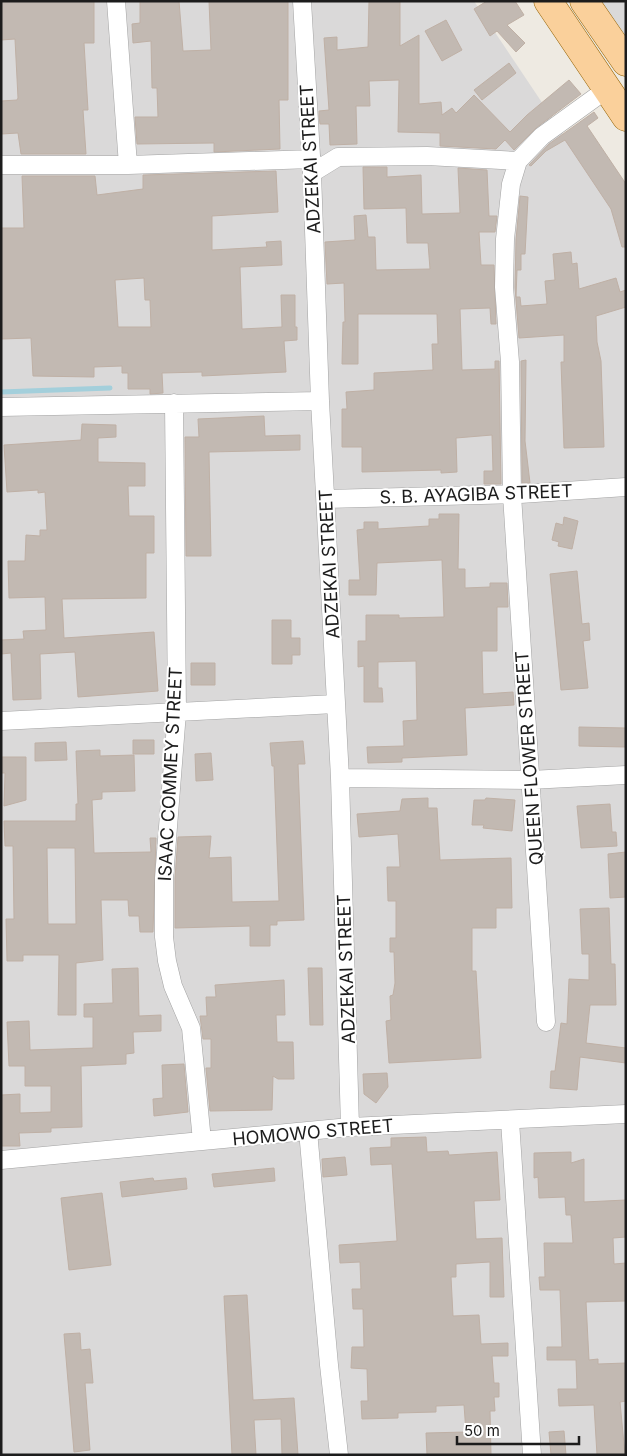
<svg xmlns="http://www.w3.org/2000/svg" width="627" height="1456" viewBox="0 0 627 1456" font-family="Inter,sans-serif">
<rect width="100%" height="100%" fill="#eeeae2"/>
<path fill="#dad9d9" d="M1,1h473l152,227v1227h-625z
M569,1h57v77z"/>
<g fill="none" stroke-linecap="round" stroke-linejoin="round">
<path stroke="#a3cfdb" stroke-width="5" d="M1,392l109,-4"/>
</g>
<path fill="#c2b9b2" stroke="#bfb0a5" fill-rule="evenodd" d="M1,1h93v42h-10l4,67h-5l3,44h-65l-3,-21 -17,1v-33l16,-1 1,-2 -3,-59 -14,1z
M140,1h39l4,50 28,-1 -2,-49h79v99h-9l1,49 -66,3v-9l-77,1 -2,-27h23l-1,-29h-5l-1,-47 -18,2 -1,-19 8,-1z
M369,1h31v45l19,-11v69l22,-2 1,13 10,-7 4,5 18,-18 36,37 17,-17 42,-35 12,14 -45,34 -22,22 -9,-10 -9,9 -56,-3v-13l-42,-1 1,-52 -30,1 1,25h-14l1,38 -27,1 -1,-21h-9l-1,-8v-5l10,-1 -5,-72 13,-1v13l31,-3z
M487,1h28l9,14 -17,10 18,18 -9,9 -19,-21 -7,5 -16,-27z
M446,20l16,30 -20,11 -17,-30z
M509,63l7,10 -34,27 -8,-10z
M594,112l4,6 -11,8 39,58v63h-4l-11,-38 -46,-69 -19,11 -15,15 -2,-1 20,-21z
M363,167h24v10l34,-2 1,39 38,-1 -2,-45 29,2 2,46h8l-2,16h-16l2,33h13l2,59h-5l-1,-16 -30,1 2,61 33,-1v-8h4l2,123h-17v-13h9l-1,-36 -36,3 1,34 -16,1v-3l-79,2v-25h-20v-38h5l-1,-17 28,-2v-17l59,-3 -1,-26h6l-1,-30h-79v50h-16l1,-42h2l-1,-39 -17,1 -2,-42 30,-2 -1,-24 12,-1 2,22h7l1,33 54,-1 -2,-26h-21l-1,-35 -42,1z
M276,171l2,41 -66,4v34l55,-3 -1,-5 15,-1 1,24 -42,2 2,62 40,-2 -1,-32h14v32h2v13l-13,1 2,31 -84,4v-4l-40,1 1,20 -13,1v-5h-22v-16h-6v-7l-28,1v10l-61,-1 -2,-38 -30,1v-111h23l-2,-52h73l2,19 46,-6v-14zM144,278l1,22h5l1,27h-33l-3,-47z
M520,196l8,1 -3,57h-4v16h-4l-1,27h4l1,9 26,-2 -2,-23 10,-1 -2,-26 18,-2 1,12 5,-1 2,26 37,-11 4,14 6,-2v17l-30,9 1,26 4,19 3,86 -40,1 -3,-86h3v-27l-45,3 -4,-51 1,-47z
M526,360l-1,81 5,42h-8l-1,-122z
M264,416l1,20 35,-1v15l-91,2 2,104h-25l-1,-119h14l-1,-18z
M82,424l34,1v12l-18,1v24l47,1v23h-17l1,30h25v37h-8v45l-84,1 2,39 90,-6 4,59 -80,6 -3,-45 -35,2 1,45 -28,1 -2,-47 -10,1v-14l23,-1 -1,-8 23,-1 -1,-33 -36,1 -1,-37h17l1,-26 14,1v-6h7l-2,-38 -7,1v-3l-31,2 -3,-47 77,-5z
M439,514h20l-1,55h7v19l25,-1v-4h17l1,24h-11v44h-15l1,43 30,-2 1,13 -49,3 2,47 -65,3v4l-34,1 -1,-16 37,-1 -1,-25 14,-1 -1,-59 -38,1v26h4l1,14h-19v-36l-6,1v-26h8v-26h33v3l45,-1 -2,-57 -65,3 -1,32h-27v-15h11l-3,-50 7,-1v-7h14v7l51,-3v-7h10z
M564,517l14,4 -6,28 -14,-3 1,-4 -7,-2 4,-17 7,2z
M577,571l5,53 7,-1 1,17 -7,1 5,47 -27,2 -11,-116z
M272,620h19v18h9v17h-8v9h-20z
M191,663h24v22h-24z
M579,727l47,1v19l-47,-1z
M133,740h21v14h-21z
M303,741l2,23h-7l6,156 -27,1v4h-7v21h-20v-20l-75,2v-50l3,-41 33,-1 -2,22 22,-1 1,45 47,-1 -5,-135h-2l-2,-23z
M66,742l1,18 -32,1v-18z
M100,750v6l34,-1 1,36 -33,1v7l-10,1 2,53 57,-1 -1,-14h6l-3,94h-13l-1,-16h-10l-1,-16h-27l2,60 -27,3v52h-18l1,-60h-36v6h-16l-1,-42h8l-1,-73h-8l-1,-25h72v-17h2l-2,-53zM47,848h28l1,76h-28z
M211,753l2,27 -17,1 -1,-27z
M1,757h25v43l-22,6 1,-33h-4z
M428,798v10h9l3,52 71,-2 1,50h-16v20h-24v43h4l5,87 -92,5 -3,-42 5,-1 -1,-24 3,-1 2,-12 -1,-31h-4v-14h6v-37h-8l-1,-34h13l-2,-33 -39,3 -2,-23 43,-3 2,-12z
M486,798l29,2 -3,31 -29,-3 1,-3h-12l2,-25h11z
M610,804l2,28h4l1,14 -36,2 -4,-42z
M626,852v45l-16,1 -2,-44z
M609,908l2,56h4l1,41h-26l-4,38 40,5v15l-46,-6 -3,33 -27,-2 1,-17h4l6,-48 6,1 2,-45 20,1v-26h-7l-2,-45z
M138,968l1,48 22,-1v16l-28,1 1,21 -8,1v10l-45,2 1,61 -31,1v4l-32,1 1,13h-19v-51l19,-1v19l31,-1v-26h-26v-20h-16l-2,-44 22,-1 1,29 63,-2v-31h-9v-13l29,-1 -1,-34z
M308,968h14l1,57h-13z
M284,980l1,35h-9l1,27h16l1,37h-16l-5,-3 -1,34 -62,1 -4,-43h5v-29h-8l-3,-23h7l-1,-19h10l-1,-12z
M184,1064l4,48 -34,4 -1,-17 10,-1 -1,-33z
M387,1073l1,14 -12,16 -12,-9 -1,-20z
M426,1137l1,15 21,-1 1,4 48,-3 3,48 -26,1 2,38 26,-1 2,59h-14v-35l-34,2v13h-5l2,39 26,-1 2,29 27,-1v13h-16l2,27h5v14h-5l1,14h-5l1,44h-64l-1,-22 40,-1 -2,-27 -28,1v6l-38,1v5l-36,1 -1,-18h7l-1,-32 -16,-1 1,-21h12l-1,-38h-10l-1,-20h9l-1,-27 -20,1 -1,-18 58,-4 -5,-77 -21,1 -1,-17 21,-1v-9z
M571,1152v11l13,-4v43l42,-2v37l-13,1 1,26 12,-1v38l-40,1 3,58 9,-1v5l28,-1v38l-6,1 5,53h-28l-3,-50 -35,1 -1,-17h19l-1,-29h-29v-13h15l-2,-57h-20l-1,-13h6l-1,-34h29l-2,-28h-5l-1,-18 -26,1 -1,-21 -4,1v-25z
M345,1157l2,18 -24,2 -1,-18z
M274,1168l1,13 -61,6 -2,-13z
M153,1178l1,3 32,-3 1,11 -65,8 -2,-15z
M102,1193l9,72 -42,5 -8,-72z
M247,1295l6,105 41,-2 4,57h-16l-1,-36 -27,1 2,35h-24l-8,-159z
M80,1333l1,17 9,-1 3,34h-8l5,67 -16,2 -10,-118z
M564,1431l2,24h-15l-2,-23z"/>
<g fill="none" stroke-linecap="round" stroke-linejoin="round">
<g stroke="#a3a3a3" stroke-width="19">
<path id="minor" d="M116,1l12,164 184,-6
M302,1l10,172 8,228 20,377 10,349
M1,165h127
M312,173l26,-16 89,-1 91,5
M174,403l3,309 -13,166v59l3,24 6,25 18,42 11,113
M1,407l319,-6
M326,499l194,-5 106,-7
M1,721l334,-17
M340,778l190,2 96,-5
M546,1022l-34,-527 -2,-133 -6,-75 1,-48 6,-55 7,-23 24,-25 65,-47
M510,1121l22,334
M308,1131l21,234 10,90
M1,1160l349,-33 276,-13"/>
</g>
<g stroke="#926102" stroke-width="29">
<path id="primary" d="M548,1l78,116
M584,1l42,61"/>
</g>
<use href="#minor" stroke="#fff" stroke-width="18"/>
<use href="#primary" stroke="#fad09b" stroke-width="28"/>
</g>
<g text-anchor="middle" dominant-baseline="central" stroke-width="4" stroke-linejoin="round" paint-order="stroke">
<g font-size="18" fill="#1c1c1c" stroke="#fff">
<text transform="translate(310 159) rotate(-93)">ADZEKAI STREET</text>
<text transform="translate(476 494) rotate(-2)">S. B. AYAGIBA STREET</text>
<text transform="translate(329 564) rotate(-93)">ADZEKAI STREET</text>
<text transform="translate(529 758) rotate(-94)">QUEEN FLOWER STREET</text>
<text transform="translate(170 774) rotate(-87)">ISAAC COMMEY STREET</text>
<text transform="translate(346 969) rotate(-92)">ADZEKAI STREET</text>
<text transform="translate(313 1132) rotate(-5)">HOMOWO STREET</text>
</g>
</g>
<rect width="627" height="1456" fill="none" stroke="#1c1c1c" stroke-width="5"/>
<path d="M457 1436v8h122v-8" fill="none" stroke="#1c1c1c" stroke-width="2.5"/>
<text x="464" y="1436" font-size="15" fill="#1c1c1c" stroke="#ffffff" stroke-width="4" paint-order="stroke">50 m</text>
</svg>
